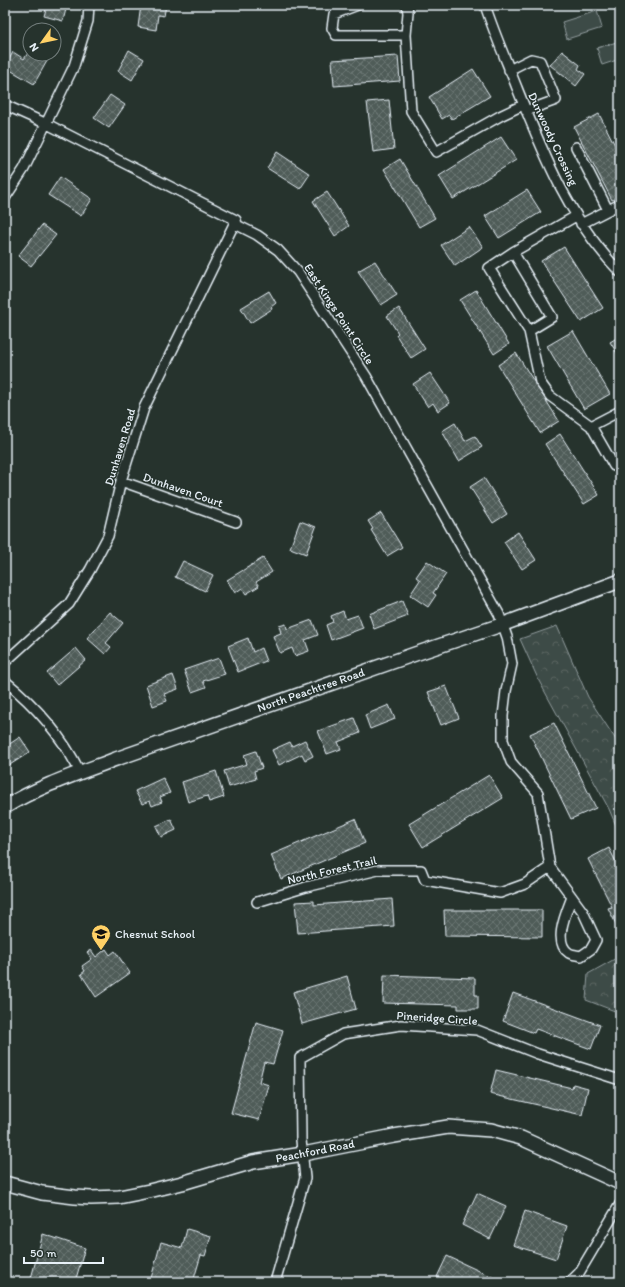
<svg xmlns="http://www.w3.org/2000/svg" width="625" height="1287" viewBox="0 0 625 1287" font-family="Itim,sans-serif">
<defs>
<pattern id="forest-crowns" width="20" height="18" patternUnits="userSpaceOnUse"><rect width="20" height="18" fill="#3e4b47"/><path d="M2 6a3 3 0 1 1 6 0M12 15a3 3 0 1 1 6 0" fill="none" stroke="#5a6562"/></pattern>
<pattern id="building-cross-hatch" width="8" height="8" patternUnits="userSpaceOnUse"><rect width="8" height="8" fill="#505c59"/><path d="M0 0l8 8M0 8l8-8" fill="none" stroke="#697472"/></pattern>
</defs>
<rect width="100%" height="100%" fill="#26332d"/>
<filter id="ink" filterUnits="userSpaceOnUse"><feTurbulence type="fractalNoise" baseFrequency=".025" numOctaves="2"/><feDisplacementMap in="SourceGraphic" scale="8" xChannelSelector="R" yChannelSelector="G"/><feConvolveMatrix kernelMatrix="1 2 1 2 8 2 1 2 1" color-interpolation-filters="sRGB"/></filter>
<g filter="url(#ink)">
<path fill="url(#forest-crowns)" stroke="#939ea0" d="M557,626l31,71 32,49v89l-11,-26 -70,-128 -19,-42z
M620,956v57l-34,-13 2,-26z"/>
<path fill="#3e4b47" stroke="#939ea0" d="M597,11l5,17 -35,11 -5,-17z
M620,41v18l-18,6 -5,-17z"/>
<path fill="url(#building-cross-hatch)" stroke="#e8f1f8" d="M38,5h29l-4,16 -19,-5 2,-7 -9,-2z
M141,5h25l-2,11 -6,-1 -2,15 -18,-3z
M30,50v4h21l-17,30 -29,-17 8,-15 11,7z
M129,50l15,9 -12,21 -14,-9z
M562,51l18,14 -2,4 7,5 -9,12 -26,-21z
M398,56l2,25 -66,5 -2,-26z
M473,69l17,27 -38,23 -3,-4 -7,4 -13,-22z
M110,95l15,10 -16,23 -15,-10z
M389,100l5,49 -21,3 -6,-50z
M599,114l21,41v41l-8,4 -38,-73z
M501,137l15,23 -63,39 -14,-23z
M277,152l33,22 -10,15 -33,-21z
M400,159l35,59 -16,9 -35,-58z
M60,177l32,22 -11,17 -33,-21z
M527,190l14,22 -42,26 -14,-22z
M327,192l22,34 -14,10 -22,-35z
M42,225l14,10 -25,31 -13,-10z
M469,227l14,20 -28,19 -14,-21z
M564,247l39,61 -22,14 -40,-61z
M375,261l22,34 -16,10 -23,-34z
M476,290l33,54 -15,10 -34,-54z
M269,291l7,12 -5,4 1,2 -22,14 -9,-15z
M399,308l26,41 -14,9 -15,-23 2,-2 -11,-17z
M573,331l37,63 -26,15 -37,-63z
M620,336v22l-10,-16z
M516,353l43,68 -19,12 -42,-68z
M430,373l20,30 -12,8 -5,-8 -5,4 -15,-23z
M455,423l10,18 10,-5 7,11 -23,14 -17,-30z
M560,434l39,61 -15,9 -39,-60z
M484,478l23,36 -14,9 -23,-36z
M381,513l21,34 -15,9 -16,-26 2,-1 -5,-8z
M300,521l16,6 -10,27 -16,-6z
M518,532l18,28 -14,9 -18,-27z
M263,558l9,14 -16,10 3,4 -13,8 -4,-6 -7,5 -8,-13z
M183,561l30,14 -8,16 -30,-14z
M427,561l19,13 -13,19 3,2 -8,12 -18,-12 10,-15 -4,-3z
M402,601l6,15 -34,13 -5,-15z
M343,611l3,8 12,-4 5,13 -32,12 -5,-15 7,-3 -2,-6z
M110,612l13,11 -17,20 5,4 -6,7 -18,-16z
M312,620l6,15 -13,5 4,11 -14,5 -3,-8 -12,5 -7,-17 8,-3 -2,-7 7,-2 1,5z
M248,638l5,14 8,-4 5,13 -28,11 -10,-26z
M76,648l10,12 -29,25 -10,-12z
M219,658l6,16 -22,7 3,6 -14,5 -8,-22z
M173,675l5,14 -14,5 3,7 -14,5 -7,-21z
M446,686l13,32 -18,7 -13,-33z
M389,705l6,14 -25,10 -5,-14z
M354,718l6,15 -22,9 3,7 -14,5 -9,-23z
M554,723l42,85 -25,11 -41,-85z
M20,737l10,15 -25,16v-21z
M305,740l8,16 -8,4 -3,-6 -23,11 -7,-15 18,-8 2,4z
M256,751l6,17 -8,3 2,8 -27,8 -5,-16 23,-7 -3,-9z
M216,771l8,26 -15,5 -2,-6 -19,6 -6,-20z
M489,775l14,23 -80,49 -14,-23z
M163,778l7,15 -10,4 2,5 -10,4 -2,-5 -8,3 -7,-13z
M171,819l5,11 -15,7 -5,-11z
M355,819l10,24 -84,36 -10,-24z
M609,848l11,22v62l-12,-24 4,-1 -24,-48z
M392,899l2,27 -96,7 -3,-31 19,-1v4z
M444,910h98v27l-97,-1z
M106,949l4,6 5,-4 15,22 -34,24 -15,-23 4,-3 -3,-5 10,-7 -5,-7 4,-2 5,7z
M384,975l91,3v17h3v14h-20v-4l-75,-2z
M347,976l9,33 -54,15 -9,-32z
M513,993l87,32 -9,24 -55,-20 -2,4 -31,-12z
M256,1022l27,8 -10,34 -9,-2 -5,20 10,3 -10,35 -28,-7z
M496,1070l76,18 1,-4 15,4 -6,27 -92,-21z
M477,1193l29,13 -16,33 -28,-14z
M525,1211l42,15 -11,33 -43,-14z
M187,1229l24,7 -6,20 -4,-1 -8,27h-43l11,-40 21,6z
M43,1234l42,14 -10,34h-45z
M447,1256l56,26h-55l-11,-5z"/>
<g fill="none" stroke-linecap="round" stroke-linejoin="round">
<g stroke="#e8f1f8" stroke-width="12">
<path id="street" d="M358,5l-24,9 -2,14 4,7h70
M407,5l1,8 -2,22 5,76 25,41 64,-36 23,-11
M485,5c9,28 21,55 32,83 26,65 53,133 103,184
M509,70l22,-11 9,2 16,39 -30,11
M5,105l42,19 189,96 1,5 20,10 21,15 20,22 68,104 133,238 8,23 5,27 -6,27 -3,25v24l8,22 27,31 12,74 -25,17 -25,9 -75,-13 -4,-10h-43l-72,17 -49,15
M576,147l32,63
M5,198l19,-29 50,-103 14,-45 1,-16
M581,224l39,-20
M513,252l63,-36
M529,331l23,-14 -39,-65 -24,16 40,63 11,51 10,14 41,30 29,-15
M591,426l23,40 6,-4
M121,481l115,41
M5,662l64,-58 21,-34 18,-34 13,-55 23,-73 92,-188
M5,681c31,25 57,55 75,91
M550,867l33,45 13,28 -5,9 -10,7c-3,-1 -9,-1 -12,-3 -17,-11 -2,-42 3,-56
M275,1282l30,-104 -4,-38 -1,-82 43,-24 58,-9 76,5 61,24 82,26
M570,1282l9,-9 41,-69"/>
</g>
<g stroke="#e8f1f8" stroke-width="16">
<path id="secondary" d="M5,807c34,-21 74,-34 111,-48l299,-105 89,-30 116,-43
M5,1183l37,10 33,4 16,1 28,-1 30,-6 33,-8 71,-21 50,-8 91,-18 54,-9 43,3 30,8 99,45"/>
</g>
<use href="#street" stroke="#26332d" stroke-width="9"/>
<use href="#secondary" stroke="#26332d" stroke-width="13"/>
</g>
</g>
<defs>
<g id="school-pin" transform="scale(1)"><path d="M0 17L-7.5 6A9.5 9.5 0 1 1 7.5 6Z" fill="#ffd166" stroke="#26332d"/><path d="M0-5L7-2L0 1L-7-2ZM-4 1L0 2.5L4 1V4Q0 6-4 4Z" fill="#111"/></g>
</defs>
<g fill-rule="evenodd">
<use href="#school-pin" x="101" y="934"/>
</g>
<g text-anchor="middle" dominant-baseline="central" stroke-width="3" stroke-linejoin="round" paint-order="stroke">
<g font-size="12" fill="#e8f1f8" stroke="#26332d">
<text transform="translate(553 139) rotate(65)">Dunwoody Crossing</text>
<text transform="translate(339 314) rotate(57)">East Kings Point Circle</text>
<text transform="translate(120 447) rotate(-73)">Dunhaven Road</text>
<text transform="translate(183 490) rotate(19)">Dunhaven Court</text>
<text transform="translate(311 690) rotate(-19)">North Peachtree Road</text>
<text transform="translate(332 870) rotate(-13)">North Forest Trail</text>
<text transform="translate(437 1018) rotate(4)">Pineridge Circle</text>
<text transform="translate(315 1151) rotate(-11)">Peachford Road</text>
</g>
<g font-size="12" fill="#e8f1f8" stroke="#26332d" text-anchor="start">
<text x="115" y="934">Chesnut School</text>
</g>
</g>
<rect width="625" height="1287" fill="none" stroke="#26332d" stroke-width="20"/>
<rect x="10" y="10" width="605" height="1267" fill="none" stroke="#e8f1f8" stroke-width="1.5" filter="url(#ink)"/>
<g transform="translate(42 42) rotate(237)"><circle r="19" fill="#26332d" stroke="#747f7e"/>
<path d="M0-3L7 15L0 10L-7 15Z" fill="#ffd166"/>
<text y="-6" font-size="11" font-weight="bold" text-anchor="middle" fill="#e8f1f8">N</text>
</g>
<path d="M24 1257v6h79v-6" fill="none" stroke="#e8f1f8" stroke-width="2"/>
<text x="30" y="1257" font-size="12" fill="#e8f1f8" stroke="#26332d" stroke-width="3" paint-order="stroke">50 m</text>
</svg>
